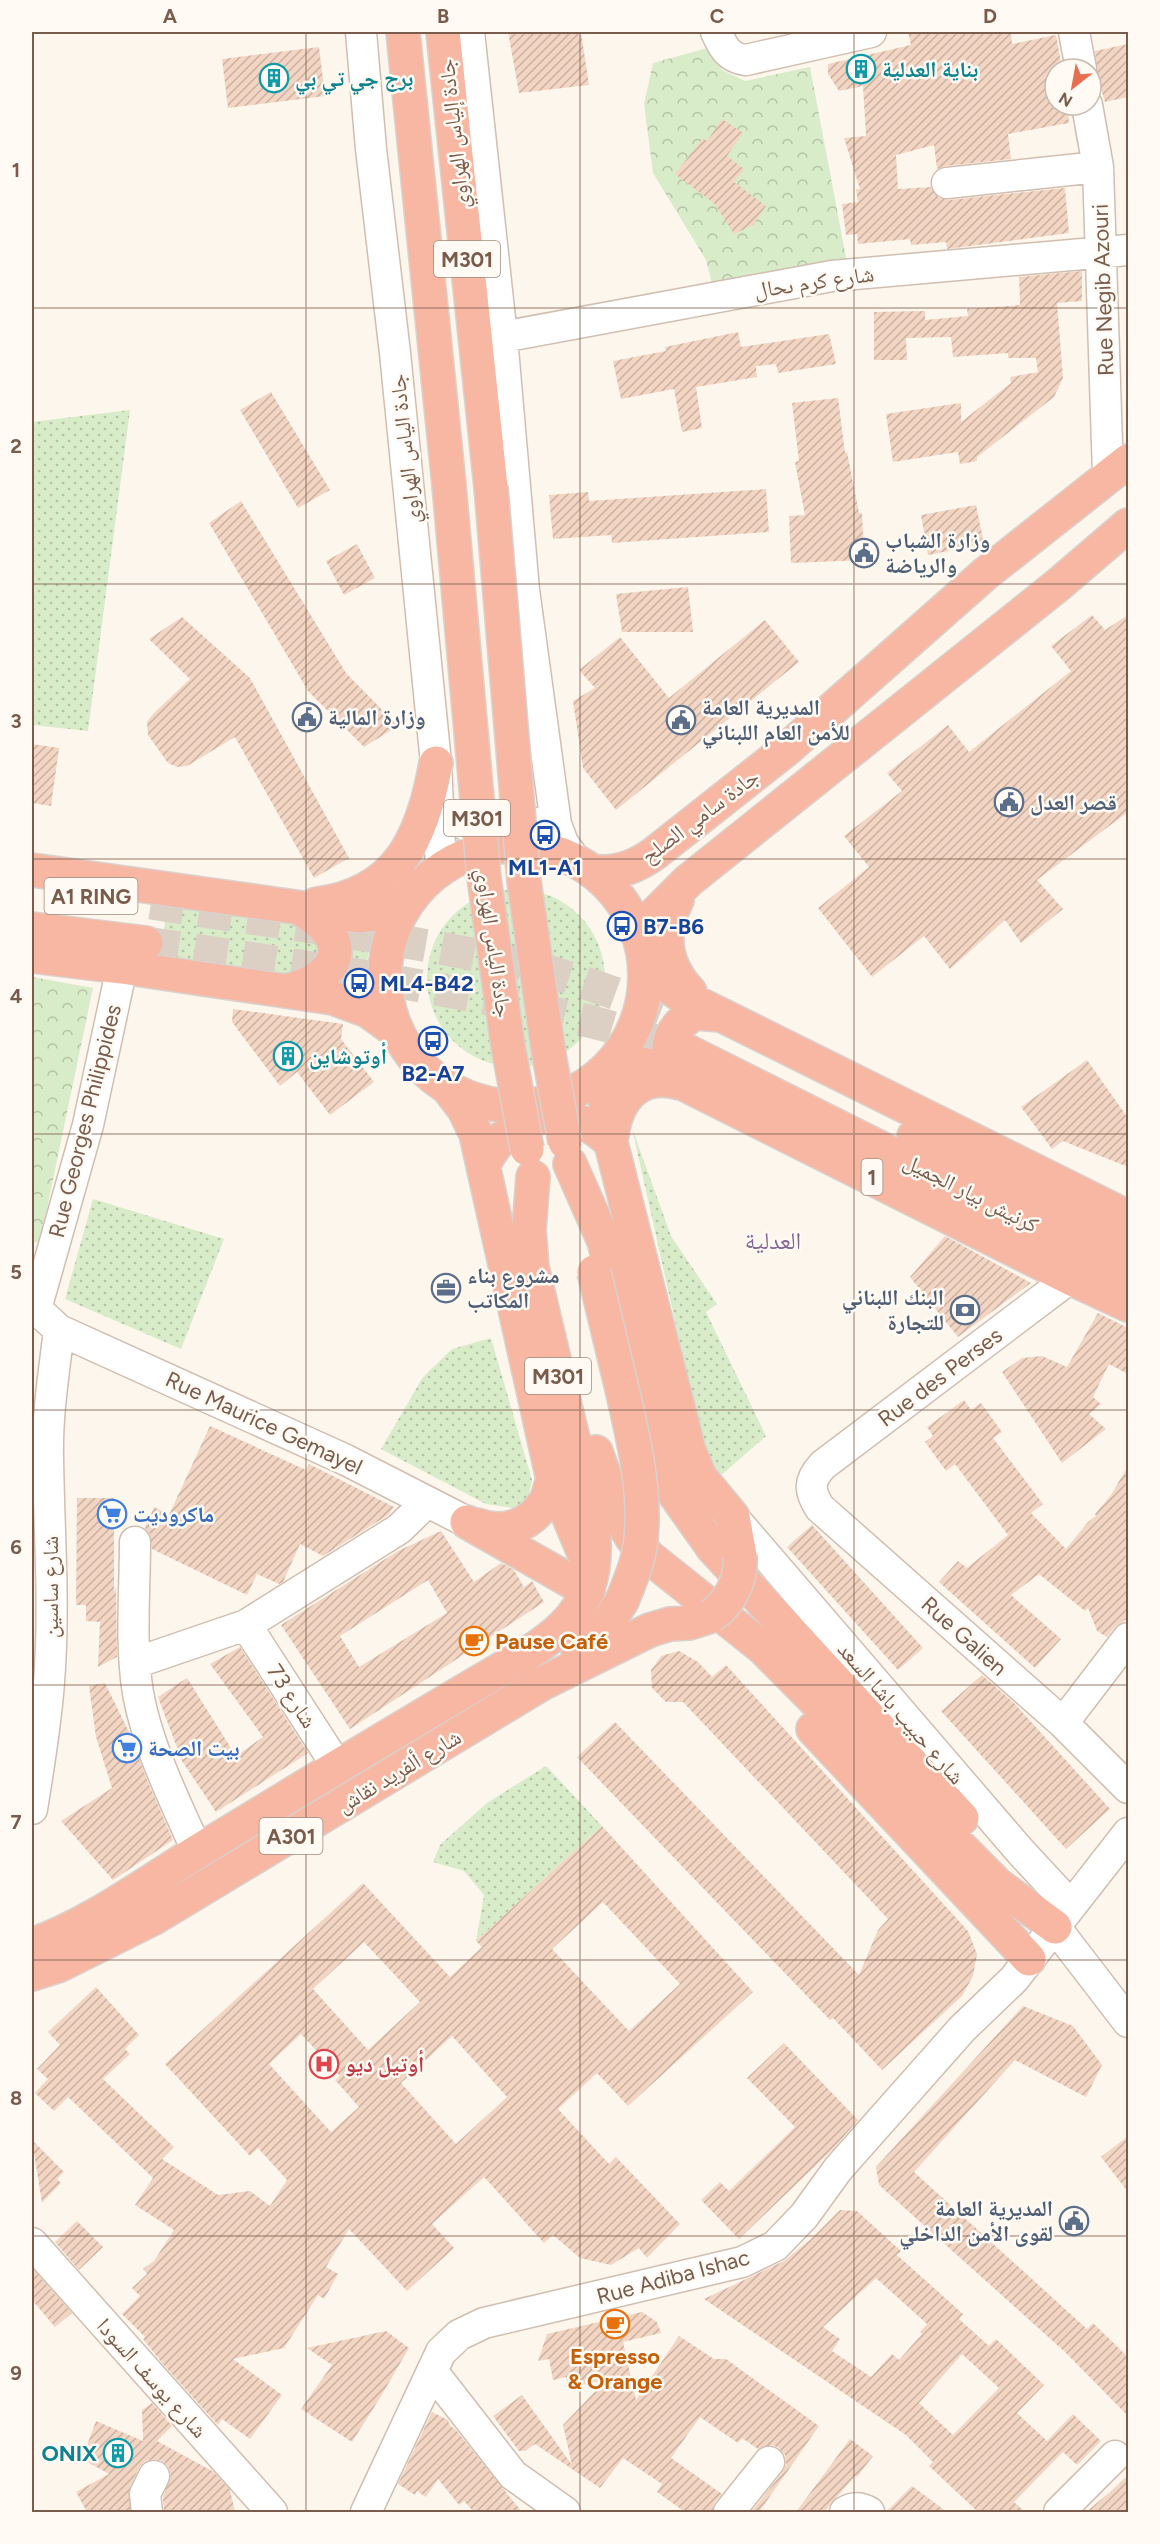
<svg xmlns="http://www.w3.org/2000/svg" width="1160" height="2544" viewBox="0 0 1160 2544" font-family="Figtree,'Noto Naskh Arabic',sans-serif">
<defs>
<pattern id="grass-dots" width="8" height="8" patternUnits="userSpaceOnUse" patternTransform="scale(1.5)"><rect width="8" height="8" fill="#d8ecc9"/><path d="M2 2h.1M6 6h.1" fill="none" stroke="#b4c2a5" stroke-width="1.8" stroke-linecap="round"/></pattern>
<pattern id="park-crowns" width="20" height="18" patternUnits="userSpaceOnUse" patternTransform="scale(1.5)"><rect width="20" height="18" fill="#d8ecc9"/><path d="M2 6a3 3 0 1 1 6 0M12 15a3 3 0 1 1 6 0" fill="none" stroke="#b4c2a5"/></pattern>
<pattern id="building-hatch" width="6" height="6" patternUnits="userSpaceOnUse" patternTransform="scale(1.5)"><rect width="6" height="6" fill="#f3d5c3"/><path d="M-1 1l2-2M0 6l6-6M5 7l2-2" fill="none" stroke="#cab0a1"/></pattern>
</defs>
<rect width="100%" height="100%" fill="#fdf6ec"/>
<path fill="url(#grass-dots)" d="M130,410l-42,321 -56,-6v-303z
M427 978a89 89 0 1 1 178 0a89 89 0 1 1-178 0Z
M167,901l142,18 14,38 -26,19 -136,-19z
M379,927l-10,18 -4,35 -31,-7 8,-43z
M632,1128l39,108 46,68 -11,8 60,124 -48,42 -12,-18z
M93,1199l131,40 -43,110 -116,-50z
M491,1338l41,142 -5,24 -14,4 -27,-4 -105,-55 42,-72 29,-28z
M546,1766l56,60 -126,115 8,-46 -20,-24 -31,-9 7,-17 47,-42z"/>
<path fill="url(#park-crowns)" d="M711,47l11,23 23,11 65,-14 38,201 -134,24 -8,-32 -53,-87 -9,-69 9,-41z
M32,977l61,11 -53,254 -8,1z"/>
<path fill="url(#building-hatch)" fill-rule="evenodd" d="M508,32h73l8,53 -70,8z
M908,32h103l1,12 44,-9 6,34h-7v39l12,-2 2,17 -61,11 3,25 -66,7 -8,3 -3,-24 -38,10 2,34 33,-2 8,11 10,2 116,-12 4,45 -122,16 -1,-7 -35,3 -1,-6 -52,5 -1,-10 -11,1 -4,-31 16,-2 -2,-13h4l-16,-51 22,-2 -3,-50 -24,5 -11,-17v-10l83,-19z
M1128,44v53l-23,5 -8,-27 -2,-24z
M319,47l6,49 -97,12 -6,-49z
M722,119l21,14 -16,23 17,13 -10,13 32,24 -13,19 -19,9 -19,-30 -40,-30 28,-36 4,3z
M1082,271v30l-25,2 6,75 -9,19 -77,60v4l-17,3 -2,-12 -65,10 -7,-48 75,-11v19l50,-39 -1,-6 28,-5 -2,-14h-28v-5l-55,4 -2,-20 -45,1 1,22h-33v-48l51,-1v9l43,-4 -1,-7 53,-4 -1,-28z
M738,332l3,15 88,-13 7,30 -58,9 -2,-9 -20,2 1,11 -61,10 6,41 -20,4 -8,-43 -53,10 -8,-38 53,-10 -1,-4z
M271,392l59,98 -32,18 -58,-98z
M838,398l7,55 2,-1 12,61h3l2,47 -73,3 -2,-47 16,-1 -10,-53 4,-1 -7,-58z
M766,489l3,43 -157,11 -1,-8 -58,4 -4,-44 39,-3 1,9z
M241,501l105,172 52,53 -34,21 -56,-56 -99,-168z
M976,505l8,39 -56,11 -7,-40z
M357,544l18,34 -31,17 -18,-34z
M688,587l5,45h-71l-6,-38z
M1092,615l13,15 23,-15v197l-91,68 26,29 -42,34 -16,-23 -55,49 -26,-33 -52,41 -54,-69 51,-41 -25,-31 58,-45 -15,-18 61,-48 21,27 102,-81 -20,-25z
M182,617l68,61 99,180 -35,20 -79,-141 -48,29 -10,1 -9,-4 -20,-28 -1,-13 6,-8 37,-35 -41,-40z
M765,620l34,42 -183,148 -33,-42 -10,-67 22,-13 -16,-18 41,-33 49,61z
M32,744l27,4 -8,58 -19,-3z
M233,1009l110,15 -2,15 33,43 -44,33 -33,-43 -17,14 -48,-64z
M1087,1060l41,58v49l-65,-26 -11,8 -31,-42z
M945,1236l86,47 -73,54 -48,-60z
M1098,1313l30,15v46l-19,-10 -16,33 8,7 -12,10 17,15 -44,34 -60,-91 20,-14 20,-2 25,11z
M964,1400l7,10 10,-7 21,29 -9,6 50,66 -12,9 35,36 22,-27 8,-6 -1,-2 16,-19 17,-29v152l-13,9 -8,10 -10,-6 -9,-23 -3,3 -46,-37 -28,21 50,44 -26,29 -96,-86 19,-21 9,7 41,-33 -53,-71 -9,7 -21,-29 8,-6 -6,-9z
M210,1426l96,44 3,-6 85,43 -6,8 -65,41 -23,-12 -17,38 -4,2 -22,-10 -10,21 -95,-46 -2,-15 -5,-6 9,-21 15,8z
M77,1498h37v95l2,-6 1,70 -19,10 2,-45 -14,-1v-16h-10z
M812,1525l111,123 -25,22 -111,-123z
M441,1531l33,51 27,-19 13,7 10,17 8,-6 12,21 -194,127 -69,-104 117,-74zM428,1580l19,33 -88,54 -19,-31z
M240,1647l68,106 -92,59 -34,-51 -24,-64 29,-19 49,78 27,-19 -53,-73z
M679,1651l19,11 14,15 14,-12 242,266 9,23 -4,22 -11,20 -80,74 -49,-52 -3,2 -253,-263 38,-35 244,253 19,-45 10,-11 -205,-217h-17l-14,-14 -1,-18 10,-14z
M982,1675l32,28 96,106 -44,40 -125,-138z
M105,1683l25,51 17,46 26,60 -60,40 -52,-59 51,-33 -16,-51 -7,-51z
M602,1826l151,166 -125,114 -31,-33 -39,36 51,55 7,-7 64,67 -33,34 -8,-10 -28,17 -31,-7 -27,-23 -9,8 -60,-66 -52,47 22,24 -47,43 -58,-62 -23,38 12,7 -14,25 -6,-4 -34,53 -51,11 49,36 -32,44 -28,-20 -4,6 -55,-61 -20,-25 2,-2 -23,-23 18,-18 -8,-8 15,-14 -4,-5 11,-8 20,-31 -39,-25 18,-27 -85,-81 -14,14 -19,-18 13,-14 -11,-10 23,-24 -12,-13 48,-45 43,48 -14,14 5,5 -27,25 71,68 -12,12 56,36 32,-4 20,15 17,-26 -29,-32 -8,8 -85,-92 198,-181 87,94 32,-30 -6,-6zM603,1902l77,82 -51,47 -77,-82zM364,1942l56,60 -52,48 -55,-61zM301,2034l39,42 -5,4 24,27 -28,25 -62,-68zM452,2036l55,61 -51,47 -55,-61z
M1023,2006l50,20 29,39 -16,32 -71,-37 -101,112 173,157 6,-6 35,34v59l-63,-64 -186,-167 -3,-18z
M784,2043l74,77 -25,29 -94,90 -38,-39 19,-18 9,9 66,-64 -48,-49z
M1128,2136v56l-27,-35z
M32,2140l32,32 -7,7 4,4 -19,20z
M840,2210l17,1 44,40 -4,4 66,59 -4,5 30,27 7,-7 48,46 -27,28 30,28 26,-27 28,27 -24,24 -14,-13 -49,50 11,10h-47l-49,-46 4,-4 -27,-27 -202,-136 80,-38 27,-22zM876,2278l51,46 -7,8 2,2 -23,26 -7,-6 -21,23 -39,-26 8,-12 -17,-12zM962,2354l37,34 -46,47 -34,-32z
M77,2221l26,26 -24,23 -24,-28z
M32,2268l40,45 -17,14 -23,-27z
M642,2312l15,10 4,11 -38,9 13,58 43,-64 35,23h12l93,67 -60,86h-8l31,-39 4,-9 -1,-9 -6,-7 -7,-3 -14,4 -16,-11 -4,5 -38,-26 -29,41 51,36 -7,8 -3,10h-27l-28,-20 5,-8 -39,-26 -23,30 -65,-44 -10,7h-6l-26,-35 29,-21 50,70 -9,-40 44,-46 -38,9 -3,-11 -13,3 -4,-21 -11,2 9,-27z
M386,2331l23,17 -29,50 -28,44 -51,-33 31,-44 -25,-17z
M152,2403l20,23 -15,15 57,31 16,18 5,22h-71l-1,-15 8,-23 -3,-8 -7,-6 -7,-1 -9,2 -6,7 -9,18v26h-43l-11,-20 33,-18 -27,-15 14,-38 47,20 -1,-31z
M432,2412l16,8 2,6 5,3 67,83h-48l-10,-11 -5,4 -21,-26 -12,18 -9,-6 -2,4 -17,-11z
M850,2439l23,17 -16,21 -2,-1 -31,36h-28z
M1128,2475v37h-42l24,-20z
M912,2486l35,26h-61z"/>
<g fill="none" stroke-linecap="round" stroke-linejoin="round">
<path stroke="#dcd0c4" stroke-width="33" stroke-dasharray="33 16" stroke-linecap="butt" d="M151,903c122,19 247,34 368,61 61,14 118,38 177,60
M146,943c142,21 285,41 425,74 39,8 76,22 114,33"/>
<g stroke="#d1beb0" stroke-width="33">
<path id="minor" d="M361,32l10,117 24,204 41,410 5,104
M469,32l33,305 22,253 32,234 7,19 13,18
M716,32c7,15 12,26 30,28l125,-28
M1074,32l7,37
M1087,105l11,62 10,308
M947,183l151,-16
M502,337l330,-61 296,-26
M439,807c28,25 69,39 103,15
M1070,1278l-247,187c-15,16 -14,26 -3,43l243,215 65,65
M32,1305l27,25 287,130 121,62
M36,1309l52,-184 34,-158
M733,1517l287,334 51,55
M135,1542c0,50 -5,102 3,151 10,56 37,107 59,158
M246,1625l91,141
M135,1663l111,-38 153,-96 28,-27
M1063,1723l65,-85
M32,1809c7,-43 14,-85 17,-127 6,-75 0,-150 -1,-225 -1,-42 6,-85 11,-127
M1055,1927l73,95
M32,2243l240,269
M432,2371l81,104 52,37
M147,2512l-2,-18 9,-18
M366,2512l75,-160 18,-17 25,-12 258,-61 33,-16 29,-30 34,-47 124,-140 52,-50 114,-146
M729,2512l40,-50
M845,2512c8,-5 15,-5 24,0
M1059,2512l56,-56"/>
</g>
<g stroke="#dad1cd" stroke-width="36">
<path id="highway" d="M403,32l46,453
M443,32l48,455
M385 976a130 130 0 1 1 260 0a130 130 0 1 1-260 0Z
M32,870l327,46 28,-4 21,-12
M592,871c23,4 44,-4 63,-18l133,-105 197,-174 143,-113
M677,900c-17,33 -13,65 13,92
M317,904c81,-10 106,-67 119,-141
M32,929l114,14
M642,945l13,-31 33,-33 370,-296 70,-60
M32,956l90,11 211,31 35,13 29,21
M645,962l13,17 21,15 449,223
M286,991c59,-15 67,-54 12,-83
M685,1050l443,222
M613,1063c27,-7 52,10 75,23l382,192 58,27
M608,1067l-3,28 6,48 78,308 11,26 33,40 7,39
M674,1069c-12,-23 -1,-45 22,-56l24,2
M448,1088l16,21 12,25 77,345 31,74
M612,1135c5,-37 28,-64 68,-52
M914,1136l214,110
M484,1164c26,-54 86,-64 127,-21
M570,1164l34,77 53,210 17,42 39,55 249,270
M596,1452l23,64 13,22 17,19 114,91 234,236 58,43
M467,1522l121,69
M477,1525c26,10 53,1 68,-23 4,-6 5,-15 8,-23
M578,1656l23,-23 21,-32
M813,1729l216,230
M32,1945c64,-23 119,-66 178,-101 105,-64 211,-128 317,-190 26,-17 51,-36 61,-66 18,-50 -8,-119 -20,-170 -12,-50 -24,-100 -36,-151l-3,-37 4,-53
M32,1974l28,-9 92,-46 391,-236 107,-53 20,-6 19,-1 22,-7"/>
</g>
<use href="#minor" stroke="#fff" stroke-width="30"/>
<use href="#highway" stroke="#f7b7a3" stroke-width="33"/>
<g stroke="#dad1cd" stroke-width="36" stroke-linecap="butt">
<path id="highway-bridge" d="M449,485l35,393 24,168 19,103
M491,487l33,394 25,174 16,87
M594,1272c9,39 19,78 28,117 11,48 24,100 19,150 -2,22 -11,42 -19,62
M711,1616c19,-13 31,-37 29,-60"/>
</g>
<use href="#highway-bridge" stroke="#f7b7a3" stroke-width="33"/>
</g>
<path fill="none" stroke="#7a5c4d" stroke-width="1.5" stroke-opacity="0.55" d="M306,32v2480M580,32v2480M854,32v2480M32,308h1096M32,584h1096M32,859h1096M32,1134h1096M32,1410h1096M32,1685h1096M32,1960h1096M32,2236h1096"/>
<defs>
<g id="building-ring" transform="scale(1.5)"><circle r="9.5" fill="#fffaf3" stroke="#0f9aa8" stroke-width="1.5"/><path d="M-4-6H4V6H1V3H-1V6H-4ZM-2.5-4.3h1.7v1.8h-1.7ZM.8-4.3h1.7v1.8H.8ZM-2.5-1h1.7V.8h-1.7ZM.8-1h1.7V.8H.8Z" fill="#0f9aa8"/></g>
<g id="civic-ring" transform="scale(1.5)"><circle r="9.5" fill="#fffaf3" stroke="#5c6f8a" stroke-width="1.5"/><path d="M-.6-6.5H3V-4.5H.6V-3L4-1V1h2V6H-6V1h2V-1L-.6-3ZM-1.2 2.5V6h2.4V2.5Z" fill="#5c6f8a"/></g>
<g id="bus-ring" transform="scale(1.5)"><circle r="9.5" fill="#fffaf3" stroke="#1a4fb4" stroke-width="1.5"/><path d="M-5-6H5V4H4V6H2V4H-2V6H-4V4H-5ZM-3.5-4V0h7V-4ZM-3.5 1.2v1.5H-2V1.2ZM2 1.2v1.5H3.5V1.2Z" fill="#1a4fb4"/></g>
<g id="office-ring" transform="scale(1.5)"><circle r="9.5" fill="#fffaf3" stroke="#5c6f8a" stroke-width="1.5"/><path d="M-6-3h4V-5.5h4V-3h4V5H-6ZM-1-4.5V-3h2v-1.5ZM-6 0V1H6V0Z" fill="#5c6f8a"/></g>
<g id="bank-ring" transform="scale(1.5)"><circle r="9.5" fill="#fffaf3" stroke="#5c6f8a" stroke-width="1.5"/><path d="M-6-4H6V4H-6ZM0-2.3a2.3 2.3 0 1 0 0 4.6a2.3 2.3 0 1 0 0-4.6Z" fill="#5c6f8a"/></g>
<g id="supermarket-ring" transform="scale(1.5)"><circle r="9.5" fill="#fffaf3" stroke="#3f7fe0" stroke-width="1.5"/><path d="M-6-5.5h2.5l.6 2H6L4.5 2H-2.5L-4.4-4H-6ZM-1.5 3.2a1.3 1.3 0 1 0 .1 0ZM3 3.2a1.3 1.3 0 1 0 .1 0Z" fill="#3f7fe0"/></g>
<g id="cafe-ring" transform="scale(1.5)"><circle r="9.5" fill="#fffaf3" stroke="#e8710a" stroke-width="1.5"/><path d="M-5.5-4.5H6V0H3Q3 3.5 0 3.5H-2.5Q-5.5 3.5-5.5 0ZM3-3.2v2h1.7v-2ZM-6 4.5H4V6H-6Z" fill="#e8710a"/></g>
<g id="hospital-ring" transform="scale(1.5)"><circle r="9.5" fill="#fffaf3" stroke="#e0444e" stroke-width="1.5"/><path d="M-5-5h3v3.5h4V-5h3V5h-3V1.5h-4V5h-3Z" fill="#e0444e"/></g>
</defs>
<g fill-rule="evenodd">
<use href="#building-ring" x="861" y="69"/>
<use href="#building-ring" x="274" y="78"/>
<use href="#civic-ring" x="864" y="553"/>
<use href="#civic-ring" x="307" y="717"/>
<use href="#civic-ring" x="681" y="720"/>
<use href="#civic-ring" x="1009" y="802"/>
<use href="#bus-ring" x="545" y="835"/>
<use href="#bus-ring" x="622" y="926"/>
<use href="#bus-ring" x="359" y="983"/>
<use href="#bus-ring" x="433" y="1041"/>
<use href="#building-ring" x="288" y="1056"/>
<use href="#office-ring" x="446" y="1288"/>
<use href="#bank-ring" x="965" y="1310"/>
<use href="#supermarket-ring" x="112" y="1514"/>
<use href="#cafe-ring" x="474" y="1641"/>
<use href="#supermarket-ring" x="127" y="1748"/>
<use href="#hospital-ring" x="324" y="2064"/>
<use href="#civic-ring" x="1074" y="2221"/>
<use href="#cafe-ring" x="615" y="2324"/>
<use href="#building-ring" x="118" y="2453"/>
</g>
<g text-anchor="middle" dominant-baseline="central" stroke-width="5" stroke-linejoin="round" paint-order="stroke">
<g fill="#fffaf3" stroke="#a28b7f" stroke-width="1.5">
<rect x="434" y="241" width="66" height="36" rx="4.5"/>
<rect x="444" y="800" width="66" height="36" rx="4.5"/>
<rect x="44.5" y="878" width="93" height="36" rx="4.5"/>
<rect x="861.5" y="1159" width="21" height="36" rx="4.5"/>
<rect x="525" y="1358" width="66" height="36" rx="4.5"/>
<rect x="259.5" y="1818" width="63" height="36" rx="4.5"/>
</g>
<g font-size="21" font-weight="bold" fill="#7a5c4d">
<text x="467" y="259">M301</text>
<text x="477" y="818">M301</text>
<text x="91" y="896">A1 RING</text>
<text x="872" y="1177">1</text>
<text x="558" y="1376">M301</text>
<text x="291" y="1836">A301</text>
</g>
<g font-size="22" font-weight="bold" fill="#0d838f" stroke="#fffaf3" text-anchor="start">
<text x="882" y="69">بناية العدلية</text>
<text x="295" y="78">برج جي تي بي</text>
<text x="309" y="1056">أوتوشاين</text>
<text x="97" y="2453" text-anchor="end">ONIX</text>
</g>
<g font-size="22" fill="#7a5c4d" stroke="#fffaf3">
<text transform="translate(454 134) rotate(-96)">جادة إلياس الهراوي</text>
<text transform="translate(814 282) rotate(-8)">شارع كرم ىحال</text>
<text transform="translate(1103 290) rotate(-92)">Rue Negib Azouri</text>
<text transform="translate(405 449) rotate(-96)">جادة الياس الهراوي</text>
<text transform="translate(700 816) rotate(-37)">جادة سامي الصلح</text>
<text transform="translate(494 943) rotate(82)">جادة الياس الهراوي</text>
<text transform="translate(85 1121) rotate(-76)">Rue Georges Philippides</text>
<text transform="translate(971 1193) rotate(27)">كرنيش بيار الجميل</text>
<text transform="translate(940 1377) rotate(-37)">Rue des Perses</text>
<text transform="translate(264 1423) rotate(25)">Rue Maurice Gemayel</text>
<text transform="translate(50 1587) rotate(-90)">شارع ساسين</text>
<text transform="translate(964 1636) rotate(42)">Rue Galien</text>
<text transform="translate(292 1696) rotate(57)">شارع 73</text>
<text transform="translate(901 1713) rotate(49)">شارع حبيب باشا السعد</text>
<text transform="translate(399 1771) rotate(-31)">شارع ألفريد نقاش</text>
<text transform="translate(673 2277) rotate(-15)">Rue Adiba Ishac</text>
<text transform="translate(152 2378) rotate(48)">شارع يوسف السودا</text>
</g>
<g font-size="22" font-weight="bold" fill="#4e5e75" stroke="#fffaf3" text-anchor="start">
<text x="885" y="540">وزارة الشباب<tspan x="885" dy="25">والرياضة</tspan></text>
<text x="702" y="707">المديرية العامة<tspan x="702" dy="25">للأمن العام اللبناني</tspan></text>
<text x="328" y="717">وزارة المالية</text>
<text x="1030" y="802">قصر العدل</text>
<text x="467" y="1275">مشروع بناء<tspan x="467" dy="25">المكاتب</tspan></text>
<text x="944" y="1297" text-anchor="end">البنك اللبناني<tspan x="944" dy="25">للتجارة</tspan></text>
<text x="1053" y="2208" text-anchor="end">المديرية العامة<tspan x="1053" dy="25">لقوى الأمن الداخلي</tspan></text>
</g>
<g font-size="22" font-weight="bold" fill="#164399" stroke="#fffaf3">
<text x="545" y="867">ML1-A1</text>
<text x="643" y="926" text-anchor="start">B7-B6</text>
<text x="380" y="983" text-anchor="start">ML4-B42</text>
<text x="433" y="1073">B2-A7</text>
</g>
<g font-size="22" font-weight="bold" fill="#366cbe" stroke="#fffaf3" text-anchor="start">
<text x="133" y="1514">ماكروديت</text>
<text x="148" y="1748">بيت الصحة</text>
</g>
<g font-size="22" font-weight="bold" fill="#c56008" stroke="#fffaf3" text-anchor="start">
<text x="495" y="1641">Pause Café</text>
<text x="615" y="2356" text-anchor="middle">Espresso<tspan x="615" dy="25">&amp; Orange</tspan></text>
</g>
<g font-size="22" font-weight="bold" fill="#be3a42" stroke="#fffaf3" text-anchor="start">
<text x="345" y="2064">أوتيل ديو</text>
</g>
<g font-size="24" fill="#846695" stroke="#fffaf3">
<text x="773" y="1240">العدلية</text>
</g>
</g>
<rect width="1160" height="2544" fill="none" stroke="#fffaf3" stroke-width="66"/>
<g transform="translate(1073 87) rotate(211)"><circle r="28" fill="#fffaf3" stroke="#cabbb1" stroke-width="1.5"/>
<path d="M0-4.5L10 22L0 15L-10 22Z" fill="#e76f51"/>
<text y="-9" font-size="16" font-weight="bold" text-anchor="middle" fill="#7a5c4d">N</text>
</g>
<rect x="33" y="33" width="1094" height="2478" fill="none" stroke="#7a5c4d" stroke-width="2"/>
<g font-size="20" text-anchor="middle" font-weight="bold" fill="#7a5c4d">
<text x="170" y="23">A</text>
<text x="443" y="23">B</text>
<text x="717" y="23">C</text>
<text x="990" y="23">D</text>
<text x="16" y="177">1</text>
<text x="16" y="453">2</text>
<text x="16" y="728">3</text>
<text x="16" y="1003">4</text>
<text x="16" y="1279">5</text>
<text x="16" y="1554">6</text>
<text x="16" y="1829">7</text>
<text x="16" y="2105">8</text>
<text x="16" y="2380">9</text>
</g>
</svg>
